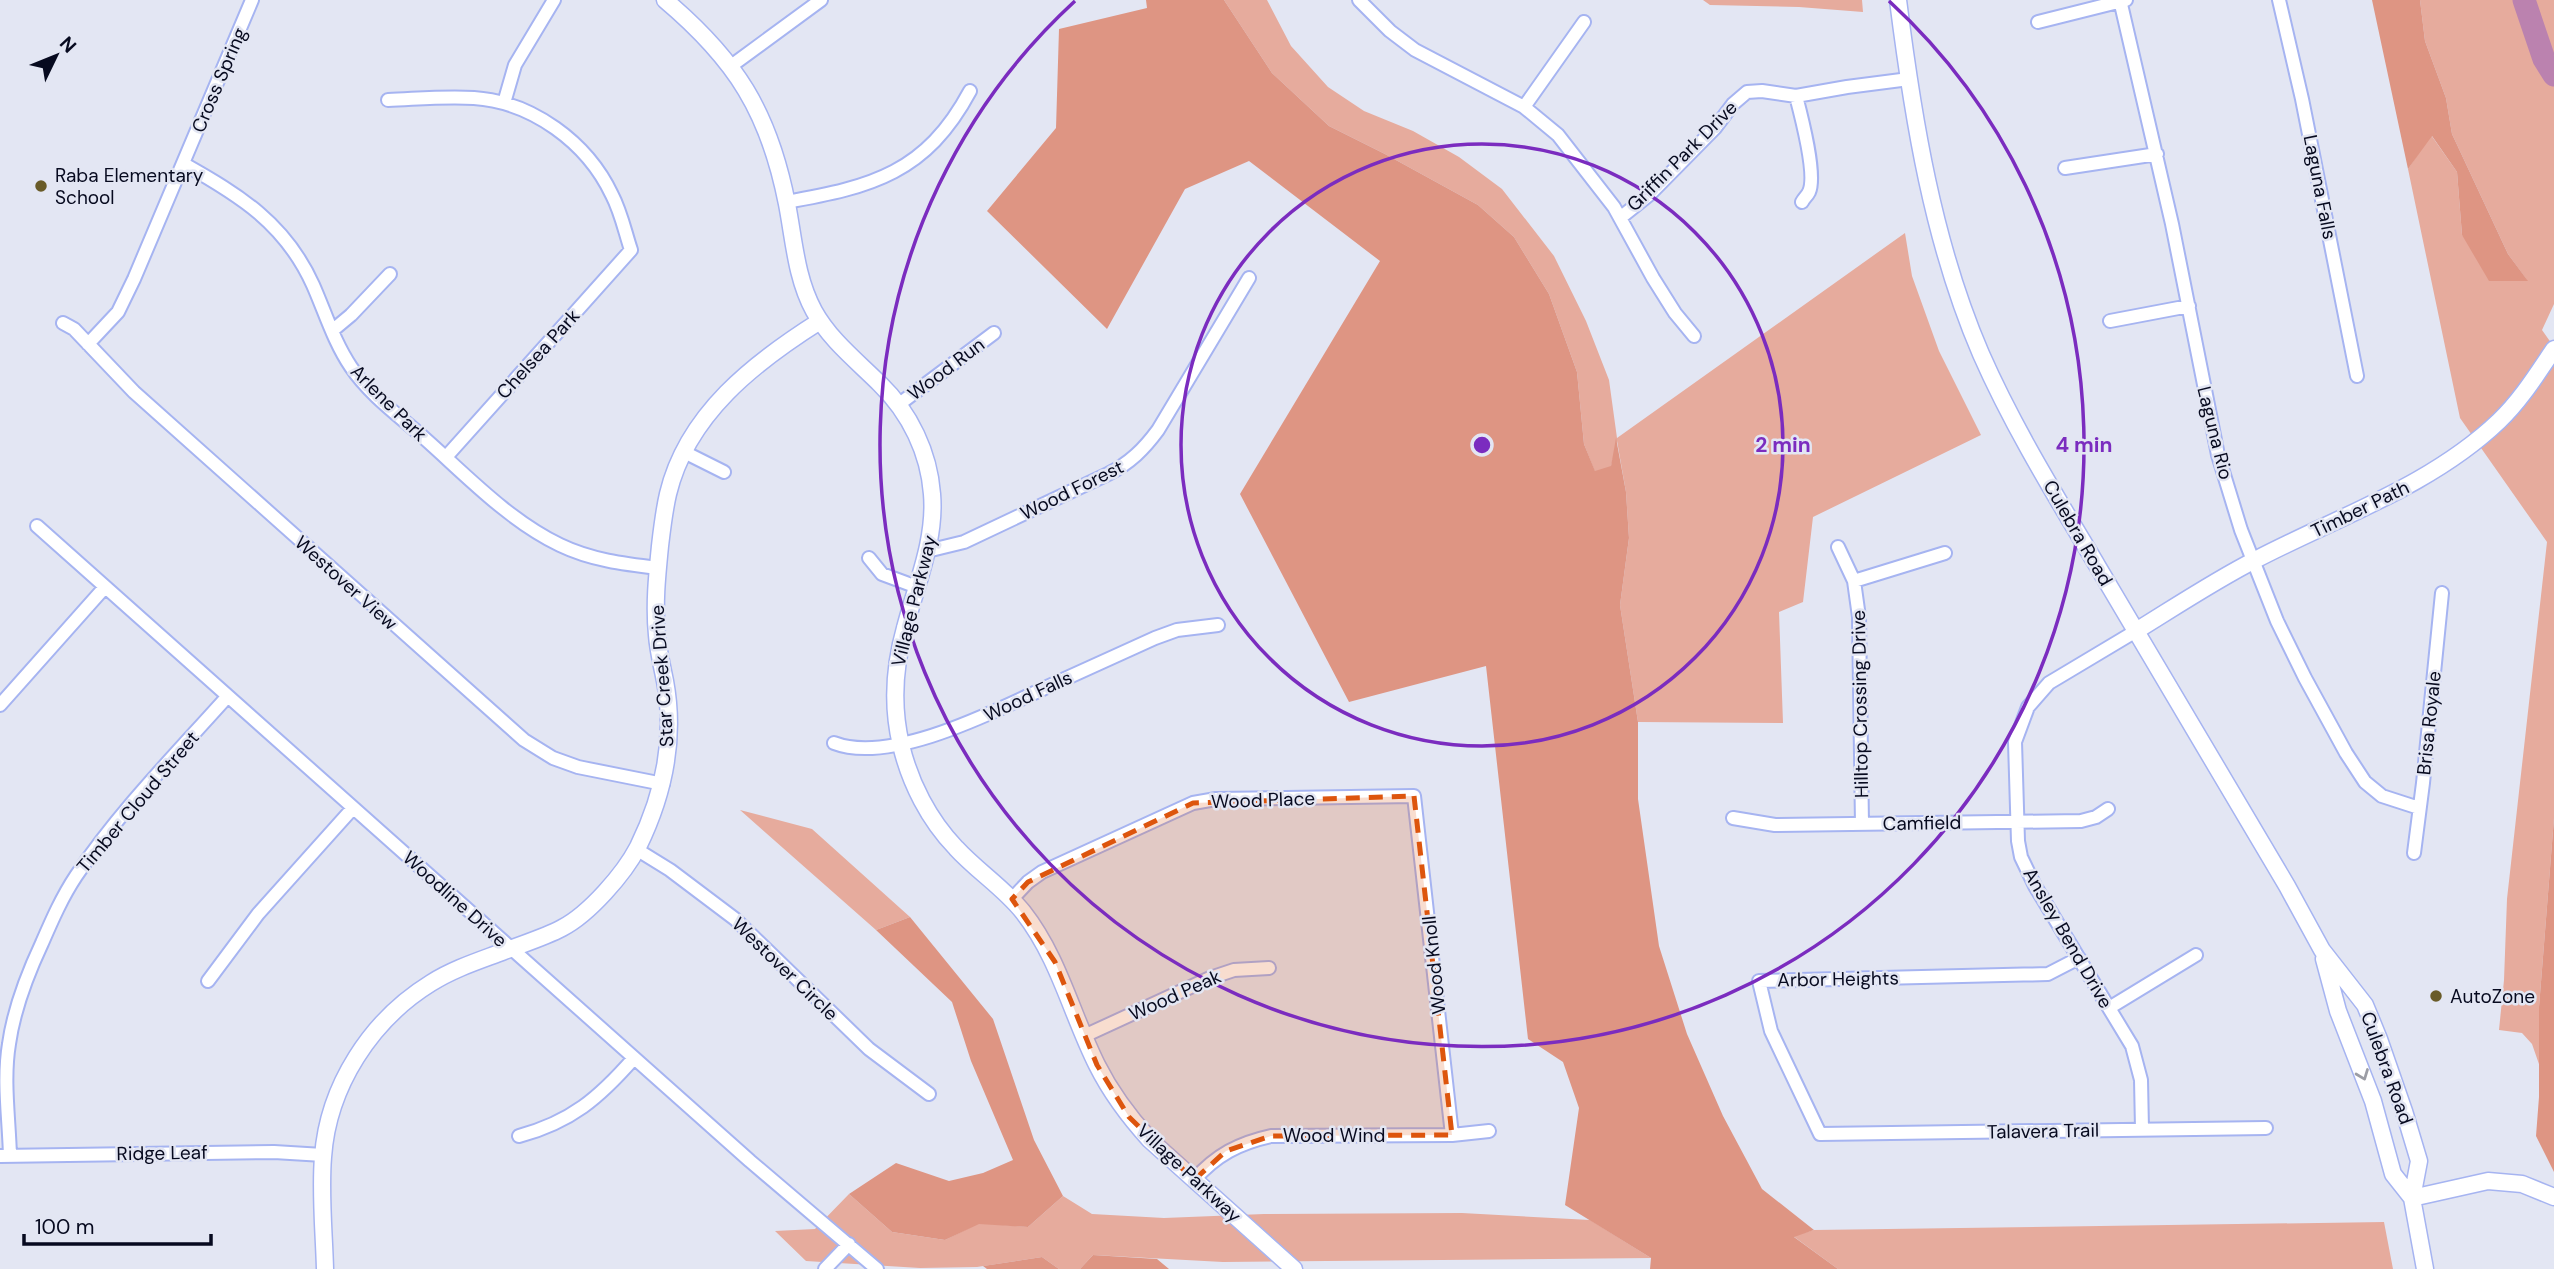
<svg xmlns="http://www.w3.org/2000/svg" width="2554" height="1269" viewBox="0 0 2554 1269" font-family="'DM Sans',sans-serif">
<rect width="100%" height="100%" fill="#e3e6f3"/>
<path fill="#e6ab9d" d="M1224,0h43l24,46 37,41 36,24 49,20 46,26 43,32 52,67 32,65 23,59 8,58 288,-205 7,43 27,75 42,84 -168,82 -10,85 -24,10 4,111 -145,-1 -18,-117 9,-67 -3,-46 -9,-51 -6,26 -16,5 -11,-28 -7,-72 -28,-78 -35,-57 -36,-32 -93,-51 -56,-28 -57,-53z
M1703,0h159l1,12 -64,-5 -89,-2z
M2420,0h134v304l-12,26 12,17v471l-15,189 1,60 -8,-23 -10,-11 -23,-3 5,-50 3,-81 40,-357 -87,-124 -52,-249 23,-34 26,37 5,63 65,45 -19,-26 -56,-120 -6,-36 -21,-57z
M740,810l72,19 98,88 -34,13z
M849,1194l43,38 53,8 34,-17 49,4 35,-31 29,18 72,4 100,-4 198,-1 128,7 61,38 -428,4 -130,-7 -13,14h-21l-17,-12 -65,10 -57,1 -114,-7 -31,-30 40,-2z
M2384,1222l9,47h-555l-45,-33 21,-6z"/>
<path fill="#de9583" d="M1146,0h78l48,73 57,53 56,28 93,51 36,32 35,57 28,78 7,72 11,27 16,-5 5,-28 10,54 3,46 -9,67 18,117v77l21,147 28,88 36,82 39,73 52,41 -20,7 44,32h-188l1,-11 -86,-53 14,-97 -16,-46 -35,-23 -42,-373 -137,36 -109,-208 140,-233 -131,-100 -64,28 -78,140 -120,-118 69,-83 3,-99 88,-21z
M2372,0h48l5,41 21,57 6,36 56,120 20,27h-39l-27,-46 -5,-63 -25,-36 -24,33z
M2554,818v354l-18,-36 3,-39v-90z
M910,917l83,102 41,121 29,56 -35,31 -49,-3 -34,16 -53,-8 -43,-38 47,-31 53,18 34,-8 30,-13 -42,-99 -19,-59 -76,-72z
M1093,1255l64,4 12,10h-89z
M1042,1257l17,12h-72l-4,-3z"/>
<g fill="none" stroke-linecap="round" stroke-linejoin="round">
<path stroke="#bb82af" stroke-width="23" d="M2524,0l20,59 10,16"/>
<g stroke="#a6b4f1" stroke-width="16">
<path id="street" d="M1359,0l31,31 25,19 109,57 34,28 56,72 39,71 22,35 19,23
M2120,0l52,224 46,231 23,75 36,91 28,57 41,75 19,29 17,14 37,12
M2279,0l23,99 55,277
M2038,22l88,-22
M731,66l90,-66
M1796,96c5,19 21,79 13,96 -2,4 -5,6 -7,10
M388,100c28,-1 57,-4 86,-2 58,4 113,44 138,97 9,17 13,37 19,55l-185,207
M504,103l11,-38 39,-65
M1524,107l60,-85
M184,164c55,31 101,59 129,121 12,27 21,57 38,82 18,27 47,48 72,70 43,38 85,83 137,108 31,15 64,19 98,23
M2065,168l92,-14
M786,202c86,-15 140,-29 184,-111
M1620,218l30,-24 65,-66 18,-24 14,-12 15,-1 34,5 51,-9 62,-8
M2110,321l79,-15
M63,323l11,6 60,63 390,348 29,18 25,9 85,17
M333,330l18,-15 39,-41
M88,344l30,-32 16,-33 118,-279
M898,405l96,-72
M684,452l40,20
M37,526l713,635 127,108
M1838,547l16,34 5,36 3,207
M927,551l37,-9 144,-68c22,-11 36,-25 50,-44l91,-152
M869,558l13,16 35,13
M1854,581l91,-28
M2136,631l-87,52 -21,24 -13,35 3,99 3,16 14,29 97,160 9,34 1,49
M0,705l105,-118
M834,743c57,22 161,-32 213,-56 36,-16 72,-33 108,-49l22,-8 41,-5
M1733,818l42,7 306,-4 15,-4 12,-8
M636,849l34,21 65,49 134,130 60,45
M2414,853l9,-70 19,-190
M1012,899l16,-17 14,-10 151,-69 23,-4 198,-3 38,339
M2079,958l-31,16 -289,7 12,50 49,103 446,-6
M208,981l50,-67 95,-106
M2109,1008l87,-53
M1084,1036l126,-58 24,-8 35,-2
M519,1136c52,-14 80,-38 115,-78
M0,1156l274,-4 49,3
M10,1156c-1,-37 -7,-76 -1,-112 5,-36 18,-69 33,-101 10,-23 20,-46 34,-67 43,-64 99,-121 151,-179
M1194,1180c22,-25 45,-37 77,-44l181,-1 37,-4
M825,1269l24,-25"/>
</g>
<g stroke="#a6b4f1" stroke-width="19">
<path id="secondary" d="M665,0c71,60 104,112 122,204 7,36 9,74 27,107 16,29 43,50 66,73 30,29 49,69 52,110 4,46 -16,91 -27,134 -11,39 -13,79 -4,117 9,38 28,75 55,103 21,23 48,40 67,64 36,46 48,101 74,153 14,28 32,52 53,75l144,129
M1898,0c15,119 35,243 83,354 33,75 76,144 117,213 63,107 126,213 189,319l35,64 43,55 14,34 25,72 15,50 -7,37 13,71
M2136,631c39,-24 78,-50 119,-71 82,-43 176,-74 244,-139 22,-21 38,-47 55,-72
M2324,959l14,52 35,90 20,73 19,24
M2412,1198l76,-17 34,3 32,13
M325,1269c-1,-37 -5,-75 -2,-112 5,-71 48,-137 108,-174 22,-14 47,-22 71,-31 20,-8 41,-14 60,-24 27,-14 62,-54 76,-81 26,-53 38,-107 27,-166 -3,-15 -7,-31 -8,-46 -3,-30 0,-59 3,-89 2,-17 4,-35 8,-52 19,-80 87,-132 152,-173"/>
</g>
<use href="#street" stroke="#fff" stroke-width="12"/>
<use href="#secondary" stroke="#fff" stroke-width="16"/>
</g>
<defs><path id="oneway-chevron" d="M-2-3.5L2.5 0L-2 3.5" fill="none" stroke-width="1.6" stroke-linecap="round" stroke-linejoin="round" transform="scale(1.75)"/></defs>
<use stroke="#9c9da5" href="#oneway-chevron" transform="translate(2363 1075) rotate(69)"/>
<path fill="#dd550d" fill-opacity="0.2" stroke="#dd550d" stroke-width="5" stroke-dasharray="14 9" stroke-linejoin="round" d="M1414,796l38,339 -181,1 -45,15 -32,29 -65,-63 -32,-52 -42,-103 -43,-63 16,-17 165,-79z"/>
<g fill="none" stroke="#7b2cbf" stroke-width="3.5">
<circle cx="1482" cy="445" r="301"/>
<path d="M1889 1A602 602 0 1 1 1075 1"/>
</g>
<g fill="#695b28" stroke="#e3e6f3" stroke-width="2.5">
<circle cx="41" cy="186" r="7"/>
<circle cx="2436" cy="996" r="7"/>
</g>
<g text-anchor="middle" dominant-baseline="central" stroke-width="5" stroke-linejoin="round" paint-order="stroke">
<g font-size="19" fill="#070a1f" stroke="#e3e6f3">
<text transform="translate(219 80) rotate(-67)">Cross Spring</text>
<text transform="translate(1682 156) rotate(-45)">Griffin Park Drive</text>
<text transform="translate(2320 187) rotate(79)">Laguna Falls</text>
<text transform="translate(538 354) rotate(-48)">Chelsea Park</text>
<text transform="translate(946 369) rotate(-37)">Wood Run</text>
<text transform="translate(389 403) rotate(45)">Arlene Park</text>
<text transform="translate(2215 433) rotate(76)">Laguna Rio</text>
<text transform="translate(1072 490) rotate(-26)">Wood Forest</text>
<text transform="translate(2360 509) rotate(-26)">Timber Path</text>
<text transform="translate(2078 533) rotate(60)">Culebra Road</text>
<text transform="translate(346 583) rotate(42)">Westover View</text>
<text transform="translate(914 601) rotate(-76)">Village Parkway</text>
<text transform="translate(662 676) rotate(-94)">Star Creek Drive</text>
<text transform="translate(1028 696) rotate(-25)">Wood Falls</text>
<text transform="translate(1860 704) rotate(-91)">Hilltop Crossing Drive</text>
<text transform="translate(2429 723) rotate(-84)">Brisa Royale</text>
<text transform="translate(1263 800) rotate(-2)">Wood Place</text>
<text transform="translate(138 802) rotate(-50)">Timber Cloud Street</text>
<text transform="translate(1922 823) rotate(-1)">Camfield</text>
<text transform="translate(455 899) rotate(42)">Woodline Drive</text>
<text transform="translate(2068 938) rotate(60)">Ansley Bend Drive</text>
<text transform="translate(1434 965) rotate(-96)">Wood Knoll</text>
<text transform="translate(785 969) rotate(44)">Westover Circle</text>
<text transform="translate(1838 979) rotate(-1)">Arbor Heights</text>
<text transform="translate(1175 995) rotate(-24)">Wood Peak</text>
<text transform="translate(2387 1068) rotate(70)">Culebra Road</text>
<text transform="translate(2043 1131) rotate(-1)">Talavera Trail</text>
<text x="1334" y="1135">Wood Wind</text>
<text transform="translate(162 1153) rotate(-1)">Ridge Leaf</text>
<text transform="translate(1189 1173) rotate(43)">Village Parkway</text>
</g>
<g font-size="19" fill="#070a1f" stroke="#e3e6f3" text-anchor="start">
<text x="55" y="175">Raba Elementary<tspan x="55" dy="22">School</tspan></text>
<text x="2450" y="996">AutoZone</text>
</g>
</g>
<circle cx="1482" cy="445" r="10" fill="#7b2cbf" stroke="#e3e6f3" stroke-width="3.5"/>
<g font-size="21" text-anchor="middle" font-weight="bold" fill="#7b2cbf" stroke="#e3e6f3" stroke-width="5" stroke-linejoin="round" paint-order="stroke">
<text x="1783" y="452">2 min</text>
<text x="2084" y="452">4 min</text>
</g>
<g transform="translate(56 56) rotate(47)" stroke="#e3e6f3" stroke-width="5" paint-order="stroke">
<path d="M0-5L12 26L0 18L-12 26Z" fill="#070a1f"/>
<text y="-10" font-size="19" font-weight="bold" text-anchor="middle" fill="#070a1f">N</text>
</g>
<path d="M24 1234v10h187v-10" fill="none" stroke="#070a1f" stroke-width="3.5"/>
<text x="35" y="1234" font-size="21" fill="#070a1f" stroke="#e3e6f3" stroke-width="5" paint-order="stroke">100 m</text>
</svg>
